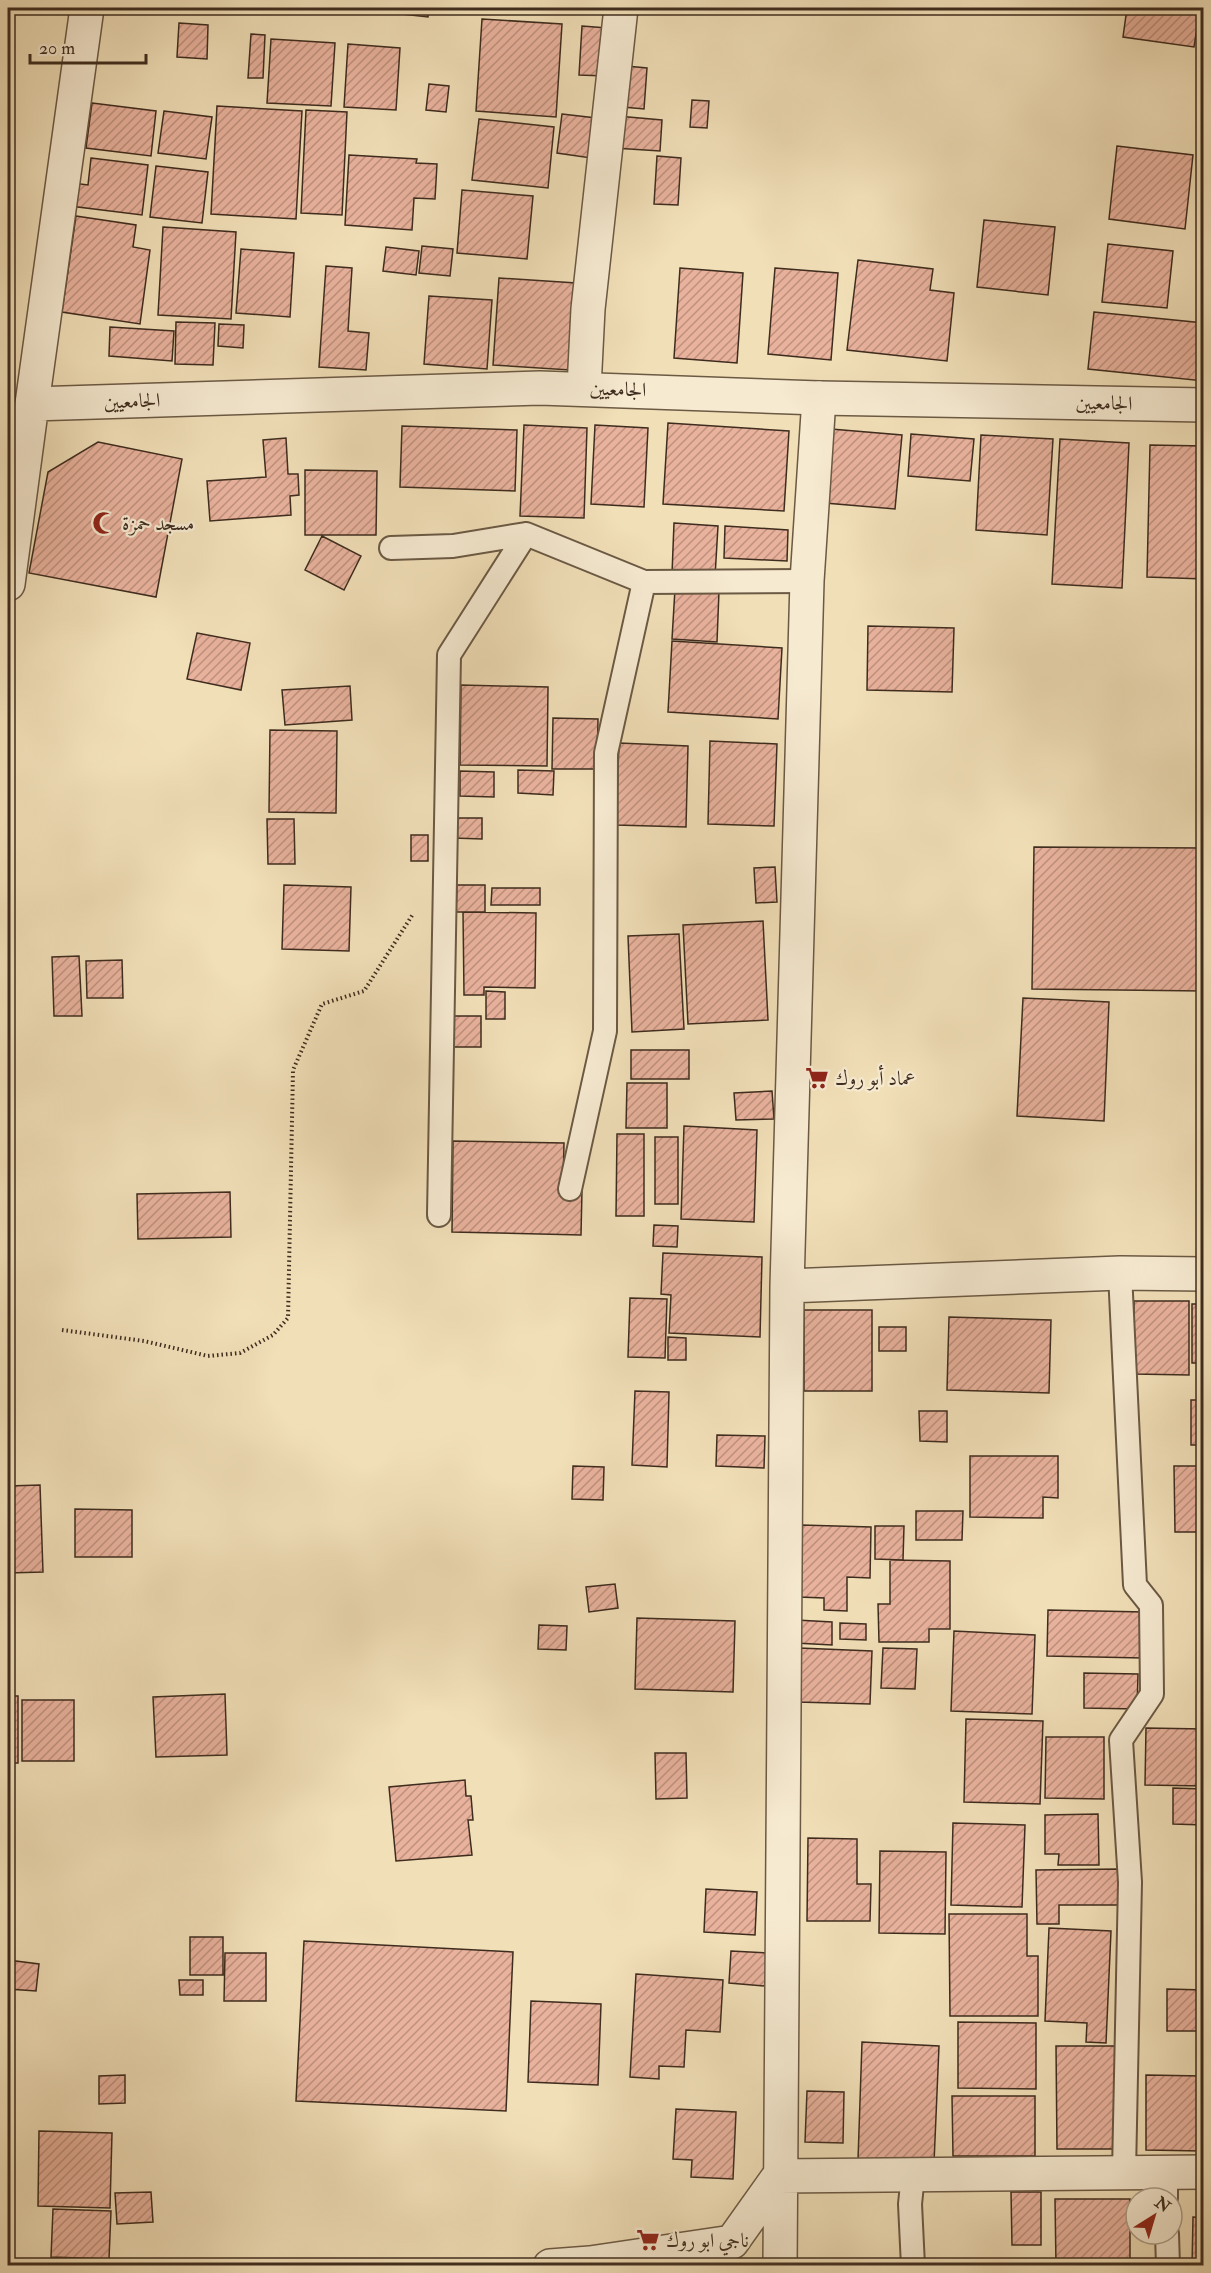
<svg xmlns="http://www.w3.org/2000/svg" width="1211" height="2273" viewBox="0 0 1211 2273" font-family="'IM FELL Double Pica',Amiri,serif">
<defs>
<pattern id="building-hatch" width="6" height="6" patternUnits="userSpaceOnUse" patternTransform="scale(1.5)"><rect width="6" height="6" fill="#e9b29d"/><path d="M-1 1l2-2M0 6l6-6M5 7l2-2" fill="none" stroke="#be917f"/></pattern>
</defs>
<rect width="100%" height="100%" fill="#f1dfb8"/>
<filter id="stains"><feTurbulence type="fractalNoise" baseFrequency=".00333" numOctaves="4"/><feColorMatrix values="0 0 0 0 .2 0 0 0 0 .09 0 0 0 0 .02 0 0 0 .5 -.17"/></filter>
<radialGradient id="worn" r=".72"><stop offset=".6" stop-color="#630" stop-opacity="0"/><stop offset="1" stop-color="#630" stop-opacity=".3"/></radialGradient>
<path fill="url(#building-hatch)" stroke="#3e2c1e" stroke-width="1.5" d="M366,8h63l-1,9 -62,-7z
M1127,8h73l-6,39 -71,-10z
M482,19l80,5 -6,93 -80,-6z
M179,23l29,2 -1,34 -30,-2z
M582,26l25,2 -2,48 -26,-1z
M251,34l14,1 -2,43h-15z
M271,39l64,4 -4,63 -64,-3z
M348,44l52,4 -4,62 -52,-3z
M626,66l21,2 -3,41 -21,-2z
M429,84l20,2 -3,26 -20,-2z
M692,100l17,1 -2,27 -17,-1z
M92,103l64,8 -5,45 -65,-8z
M217,106l85,5 -6,108 -85,-5z
M306,110l41,2 -5,103 -41,-2z
M164,111l48,6 -6,42 -48,-6z
M562,114l34,4 -5,40 -34,-5z
M617,116l45,4 -2,31 -46,-3z
M479,119l75,8 -6,61 -76,-8z
M1117,146l76,9 -8,74 -76,-10z
M349,155l68,4 -1,4 21,1 -2,35 -21,-1 -2,32 -67,-5z
M657,156l24,2 -3,47 -24,-1z
M91,158l57,7 -6,50 -72,-9 3,-23 15,2z
M156,166l52,6 -6,51 -52,-6z
M462,190l71,6 -6,63 -70,-6z
M76,216l60,9 -3,22 17,3 -10,74 -78,-12z
M984,220l71,7 -7,68 -71,-8z
M163,227l73,5 -5,87 -73,-4z
M1108,244l65,7 -6,57 -65,-6z
M422,246l31,3 -3,27 -31,-3z
M386,247l33,4 -3,24 -33,-4z
M241,249l53,4 -4,64 -54,-4z
M858,260l75,9 -3,21 24,3 -7,68 -100,-11z
M326,266l26,2 -4,63 21,2 -3,37 -47,-3z
M680,268l63,5 -6,90 -63,-5z
M775,268l63,5 -7,87 -63,-6z
M499,278l77,5 -6,87 -77,-5z
M429,296l63,4 -5,69 -63,-5z
M1094,312l110,11v58l-116,-12z
M176,322l39,1 -2,42 -38,-1z
M219,324l25,1 -1,23 -25,-2z
M110,327l64,4 -2,30 -63,-5z
M668,423l121,8 -5,80 -121,-7z
M524,425l63,3 -3,90 -64,-2z
M595,425l53,3 -4,79 -53,-3z
M402,426l115,4 -2,61 -115,-4z
M831,429l71,6 -7,74 -70,-6z
M911,434l63,5 -4,42 -62,-5z
M981,435l72,4 -6,96 -71,-5z
M286,438l2,36h10l1,21 -9,1 1,19 -81,6 -3,-40 59,-4 -3,-37z
M1060,439l69,4 -7,145 -70,-4z
M98,442l84,17 -26,138 -127,-24 19,-101z
M1150,445l54,1v133l-57,-2z
M305,470l72,1 -1,64h-71z
M674,523l44,3 -3,51 -43,-3z
M725,526l63,4 -1,31 -63,-3z
M322,536l39,20 -17,34 -39,-20z
M675,589l44,2 -2,51 -45,-3z
M868,626l86,2 -2,64 -85,-2z
M197,633l53,10 -9,47 -54,-11z
M672,641l110,7 -4,71 -110,-7z
M461,685l87,2 -1,79 -87,-1z
M350,686l2,34 -67,5 -3,-35z
M553,718l45,1 -1,50h-45z
M270,730l67,1 -1,82 -67,-1z
M710,741l67,3 -3,82 -66,-2z
M619,743l69,3 -2,81 -70,-2z
M518,770l36,1 -1,24 -35,-2z
M460,771l34,1v25l-34,-1z
M453,818h29v21l-29,-1z
M267,819h27l1,45h-27z
M411,835h17v26h-17z
M1034,847l170,1v143l-172,-2z
M775,867l2,35 -21,1 -2,-35z
M284,885l67,2 -2,64 -67,-2z
M457,885h28v27h-29z
M492,888h48v17h-49z
M463,912l73,1 -1,75 -51,-1v8h-20z
M763,921l5,99 -80,4 -5,-99z
M679,934l5,95 -52,3 -4,-96z
M79,956l3,60h-28l-2,-59z
M122,960l1,38h-36l-1,-37z
M486,991l19,1v27h-19z
M1023,998l86,4 -5,119 -87,-5z
M448,1016h33v31h-33z
M631,1050h58v29h-58z
M627,1083h40v45h-41z
M772,1091l2,28 -38,1 -2,-27z
M684,1126l73,4 -3,92 -73,-3z
M617,1134h27v82h-28z
M655,1137h23v67h-23z
M453,1141l111,2 -1,48 19,-1 -1,45 -129,-3z
M230,1192l1,45 -93,2 -1,-45z
M654,1225l24,1 -1,21 -24,-1z
M663,1253l99,4 -2,80 -91,-4 2,-38 -10,-1z
M630,1298l37,1 -2,59 -37,-1z
M1134,1301h55v74l-55,-1z
M1192,1304h12v59h-12z
M804,1310h68v81h-68z
M949,1317l102,3 -2,73 -102,-3z
M879,1327h27v24h-27z
M668,1337l18,1v22h-18z
M635,1391l34,1 -2,75 -35,-2z
M1191,1400h13v45h-13z
M919,1411h28v31l-27,-1z
M717,1435l48,1 -1,32 -48,-2z
M970,1456h88v42l-15,-1v21l-73,-1z
M573,1466l31,1 -1,33 -31,-1z
M1174,1466h30v66h-29z
M40,1485l3,87 -35,1v-87z
M75,1509l57,1v47h-57z
M916,1511h47l-1,29h-46z
M801,1525l70,2 -1,51 -23,-1v34l-23,-1v-12l-25,-1z
M875,1526h29l-1,34 -28,-1z
M890,1560l60,1v68h-21v13h-50l-1,-38h12z
M615,1584l3,24 -29,4 -3,-25z
M1048,1610l96,2 -1,46 -96,-2z
M637,1618l98,3 -2,71 -98,-3z
M796,1620l36,2v23l-37,-2z
M840,1623l26,1v16l-26,-1z
M539,1625l28,1 -1,24 -28,-1z
M954,1631l81,4 -3,79 -81,-3z
M799,1648l73,3 -2,53 -73,-2z
M883,1648l34,1 -2,40 -34,-1z
M1084,1673l54,1 -1,35 -53,-1z
M225,1694l2,61 -71,2 -3,-60z
M8,1696h10v67h-10z
M22,1700h52v61h-52z
M966,1719l77,2 -3,83 -76,-2z
M1146,1728l58,1v57l-59,-1z
M1046,1737h58v62l-59,-1z
M655,1753h31l1,45 -31,1z
M465,1780l1,16h5l2,24h-5l4,35 -76,6 -7,-74z
M1173,1788l31,1v36l-31,-1z
M1098,1814l1,51h-41l1,-11h-14v-39z
M953,1823l72,2 -3,82 -71,-2z
M808,1838l49,1v45h14l-1,37h-63z
M880,1851l66,1 -1,82 -66,-1z
M1120,1869v36h-61v19h-22l-1,-54z
M706,1889l51,3 -2,43 -51,-3z
M949,1914h78v42h11v60h-88z
M1049,1928l62,3 -5,112 -20,-1 1,-19 -42,-2z
M190,1937h33v38h-33z
M304,1941l209,11 -7,159 -210,-10z
M731,1951l36,2 -2,33 -36,-3z
M225,1953h41v48h-42z
M8,1960l31,4 -3,27 -28,-2z
M636,1974l87,6 -3,52 -34,-2 -2,37 -25,-1v13l-29,-2z
M179,1980h24v15h-23z
M1167,1989l37,1v41h-37z
M531,2001l70,3 -3,81 -70,-3z
M958,2022l78,1v66l-78,-1z
M862,2042l77,4 -5,117 -76,-3z
M1056,2046h61v103h-60z
M125,2075v28l-26,1v-28z
M1146,2075l56,1v75l-56,-1z
M807,2091l37,1 -1,51 -38,-1z
M952,2096h83v60h-82z
M676,2109l60,3 -3,67 -42,-2 1,-17 -19,-1z
M39,2131l73,2 -2,75 -72,-2z
M151,2192l2,30 -36,2 -2,-31z
M1011,2192h30v53h-29z
M1055,2199h75v67h-74z
M53,2209l58,2 -2,48 -58,-2z
M1193,2217l11,1v48h-12z"/>
<g fill="none" stroke-linecap="round" stroke-linejoin="round">
<g stroke="#6b5944" stroke-width="26">
<path id="service" d="M391,548l62,-2 73,-12 118,48 163,-1
M570,1189l35,-158 1,-278 38,-171
M439,1215l10,-560 77,-121
M1120,1273l15,312 16,20 1,89 -31,46 9,142 -6,290
M1166,2173v25
M913,2175l-3,29 3,62
M1167,2234l1,32"/>
</g>
<g stroke="#6b5944" stroke-width="36">
<path id="minor" d="M584,388l4,-79 33,-301
M32,404l55,-396
M787,1286l333,-13 84,1
M550,2266l40,-3 142,-21 47,-66 425,-4
M780,2266l7,-980 20,-705 12,-183"/>
</g>
<g stroke="#6b5944" stroke-width="36">
<path id="tertiary" d="M8,584l24,-180 508,-16 279,10 385,7"/>
</g>
<path stroke="#3e2c1e" stroke-width="4" stroke-dasharray="1.5 3" stroke-linecap="butt" d="M62,1330l82,11 64,15 32,-3 33,-18 15,-17 5,-248 29,-66 42,-13 49,-77"/>
<use href="#service" stroke="#f6ead1" stroke-width="22"/>
<use href="#minor" stroke="#f6ead1" stroke-width="33"/>
<use href="#tertiary" stroke="#f6ead1" stroke-width="33"/>
</g>
<defs>
<g id="mosque-bare" transform="scale(1.8)"><path d="M3.5-4.9A6 6 0 1 0 3.5 4.9A5 5 0 1 1 3.5-4.9Z" fill="#8f2418" stroke="#f6ead1" stroke-width="2.5" paint-order="stroke"/></g>
<g id="supermarket-bare" transform="scale(1.8)"><path d="M-6-5.5h2.5l.6 2H6L4.5 2H-2.5L-4.4-4H-6ZM-1.5 3.2a1.3 1.3 0 1 0 .1 0ZM3 3.2a1.3 1.3 0 1 0 .1 0Z" fill="#8f2418" stroke="#f6ead1" stroke-width="2.5" paint-order="stroke"/></g>
</defs>
<g fill-rule="evenodd">
<use href="#mosque-bare" x="104" y="523"/>
<use href="#supermarket-bare" x="817" y="1078"/>
<use href="#supermarket-bare" x="648" y="2240"/>
</g>
<g text-anchor="middle" dominant-baseline="central" stroke-width="4.5" stroke-linejoin="round" paint-order="stroke">
<g font-size="20" fill="#3e2c1e" stroke="#f6ead1">
<text transform="translate(618 389) rotate(2)">الجامعيين</text>
<text transform="translate(132 401) rotate(-2)">الجامعيين</text>
<text transform="translate(1104 403) rotate(1)">الجامعيين</text>
</g>
<g font-size="20" fill="#3e2c1e" stroke="#f6ead1" text-anchor="start">
<text x="122" y="523">مسجد حمزة</text>
<text x="835" y="1078">عماد أبو روك</text>
<text x="666" y="2240">ناجي ابو روك</text>
</g>
</g>
<rect width="1211" height="2273" fill="none" stroke="#f1dfb8" stroke-width="30"/>
<rect x="9" y="9" width="1193" height="2255" fill="none" stroke="#3e2c1e" stroke-width="3"/>
<rect x="15" y="15" width="1181" height="2243" fill="none" stroke="#3e2c1e" stroke-width="1.5"/>
<g transform="translate(1154 2216) rotate(37)"><circle r="28" fill="#f6ead1" stroke="#ac9e89" stroke-width="1.5"/>
<path d="M0-4.5L10 22L0 15L-10 22Z" fill="#8f2418"/>
<text y="-9" font-size="16" font-weight="bold" text-anchor="middle" fill="#3e2c1e">N</text>
</g>
<path d="M30 54v9h116v-9" fill="none" stroke="#3e2c1e" stroke-width="3"/>
<text x="39" y="54" font-size="18" fill="#3e2c1e" stroke="#f6ead1" stroke-width="4.5" paint-order="stroke">20 m</text>
<rect width="100%" height="100%" filter="url(#stains)"/>
<rect width="100%" height="100%" fill="url(#worn)"/>
</svg>
